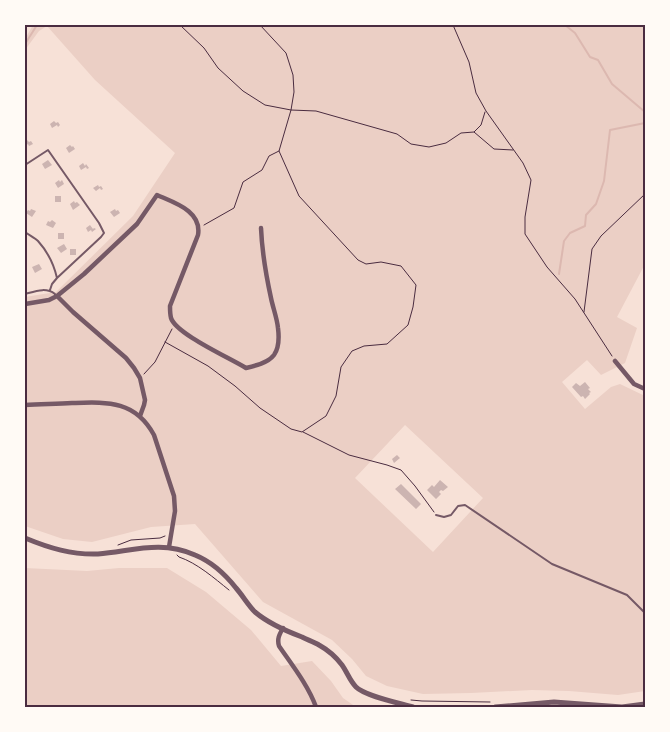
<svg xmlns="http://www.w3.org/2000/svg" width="670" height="732" viewBox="0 0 670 732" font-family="'Fira Sans Condensed',sans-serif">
<rect width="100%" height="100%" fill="#f7e1d7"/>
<path fill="#ebcfc5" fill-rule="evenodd" d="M33,25h612v239l-28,53 20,11 -12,35 -24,12 -14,-15 -25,22 23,27 26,-22 9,-3 25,12v295l-27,4 -49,-4 -37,-1 -61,3 -48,1 -36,-8 -21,-10 -14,-17 -20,-19 -69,-38 -68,-78 -44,3 -59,15 -29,-3 -38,-13v-229l31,-5 77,-76 42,-63 -80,-73 -48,-54 -8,5 -14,19v-11zM405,425l78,73 -50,54 -78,-74z
M25,568l62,3 32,-3h48l39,24 45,38 30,36 31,-5 19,20 12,17 13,9h-331z"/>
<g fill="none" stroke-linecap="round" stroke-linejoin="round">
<path stroke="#dcb8b0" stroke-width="2" d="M565,25l10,8 15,24 8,3 14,24 33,28
M25,44l12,-19
M559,274l5,-33 6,-8 15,-7 1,-11 10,-11 8,-23 6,-51 35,-7"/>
</g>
<path fill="#ccb4b1" d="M54,121l2,2 2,-1 2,3 -2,2 -1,-2 -5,3 -2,-4z
M27,140l2,2 2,-1 2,3 -4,2 -1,-2 -3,2v-5z
M70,145l2,2 1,-1 2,3 -6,4 -3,-5z
M48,160l4,5 -7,4 -3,-5z
M83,163l2,3 1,-2 3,4 -2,1 -1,-2 -5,3 -2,-4z
M59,180l1,2 2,-2 2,4 -6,4 -3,-5z
M98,185l1,2 2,-1 2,3 -2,1 -1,-2 -4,3 -3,-3z
M55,196h6v6h-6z
M74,201l1,2 2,-1 3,3 -7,5 -3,-6z
M31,209l5,2 -4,6 -6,-4 2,-3 2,1z
M115,209l1,2 2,-1 2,3 -6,4 -4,-5z
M52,220l4,3 -3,5 -7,-3 2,-4 2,1z
M90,225l3,4 1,-1 2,1 -4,3 -1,-2 -3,2 -2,-4z
M58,233h6v6h-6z
M64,244l3,5 -6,4 -4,-5z
M70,249h6v6h-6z
M39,264l3,5 -7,4 -3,-6z
M585,382l5,6 -2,1 3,3 -2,1 1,1 -5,5 -2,-3 -2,1 -9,-10 4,-4 4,3z
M397,455l3,3 -6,5 -2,-4z
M440,480l8,7 -5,4 -2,-1 -2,2 2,2 -5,5 -9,-9 5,-5 2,2z
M401,484l20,20 -5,5 -21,-20z"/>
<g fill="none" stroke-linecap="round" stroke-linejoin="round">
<path stroke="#4a2c40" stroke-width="1" d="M180,25l24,23 14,20 25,23 22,14 26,5 25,1 81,23 14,10 18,3 17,-4 15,-10 13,-1
M453,25l16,37 7,31 10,18 37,52 8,17 -6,37v17l22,33 28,32 37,57
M485,112l-4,13 -7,7 20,17 19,1
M204,225l30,-17 9,-26 19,-12 7,-14 10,-5
M584,312l8,-63 9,-13 44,-42
M165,342l43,24 27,20 25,22 31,21 11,3 24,-16 10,-20 5,-29 11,-16 12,-5 23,-2 21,-19 5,-18 3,-22 -15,-19 -20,-4 -15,2 -8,-4 -59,-64 -20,-45 12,-41 3,-18 -1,-17 -7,-22 -26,-28
M144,374l11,-12 17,-33
M303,432l46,23 38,10 14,5 14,16 19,26
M118,545l13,-5 29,-2 5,-2
M177,555l2,2c18,6 35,21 50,33
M411,700l11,1 68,1"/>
<path stroke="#755966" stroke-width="2" d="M25,165l23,-15 51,73 5,10 -3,4 -44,41
M25,232c4,3 10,6 13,9 9,10 16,24 19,37l-5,6 -2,6
M25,294c11,-3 21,-7 30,0v2
M436,515l8,2 7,-2 7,-9 7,-1 87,59 75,31 18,18"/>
<path stroke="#755966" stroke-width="4.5" d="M57,296l16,16 53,46 8,10 6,10 5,22 -1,5 -4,11
M25,304l24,-4 8,-4 27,-22 53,-50 20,-29c18,8 45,16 41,40l-28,71c0,4 0,8 1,12 5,16 59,40 75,50 9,-2 22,-5 28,-13 5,-7 5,-19 4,-27 -1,-10 -5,-20 -7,-30 -5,-23 -9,-46 -10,-70
M615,361l19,23 11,5
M25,405c16,-1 31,-1 47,-2 35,-1 63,-3 82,32l20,61 1,15 -6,36
M283,628c-4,7 -6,11 -4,18 13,19 29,39 37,61"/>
<path stroke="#755966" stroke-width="5" d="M25,538c24,10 47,17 73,16 35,-3 63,-14 97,1 17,7 30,19 41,33 7,8 12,17 19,24 14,12 31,19 47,25 6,3 12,5 17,8 9,5 17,12 23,20 5,7 8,16 14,22 9,9 43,16 57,20
M495,707l59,-5 68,5 23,-3"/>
</g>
<rect width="670" height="732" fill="none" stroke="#fffaf5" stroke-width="52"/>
<rect x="26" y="26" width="618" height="680" fill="none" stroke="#4a2c40" stroke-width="2"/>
</svg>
